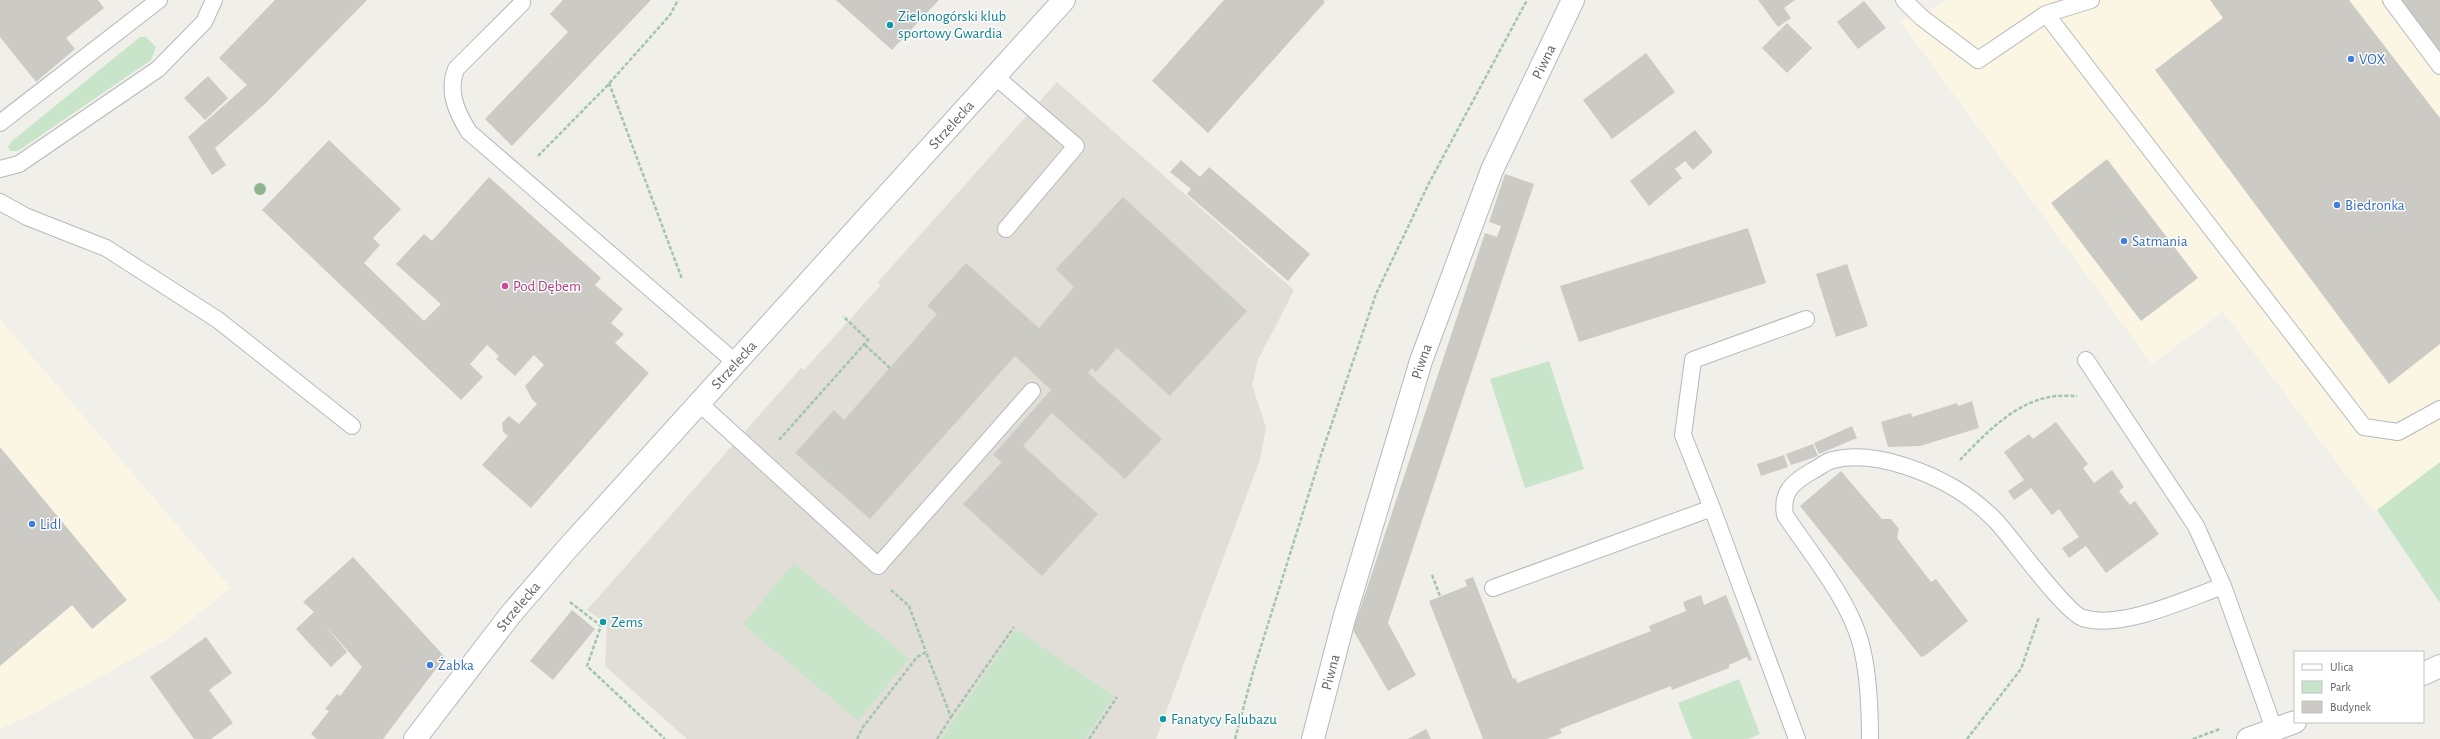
<svg xmlns="http://www.w3.org/2000/svg" width="2440" height="739" viewBox="0 0 2440 739" font-family="'Alegreya Sans',sans-serif">
<rect width="100%" height="100%" fill="#f0efe9"/>
<path fill="#fbf6e3" d="M1947,0h493v462l-66,50 -151,-200 -71,52 -253,-344 22,-3z
M0,319l231,269 -65,52 -129,72 -37,17z"/>
<path fill="#e0ded7" d="M1057,82l237,208 -36,70 -6,25 14,42 -6,32 -104,280h-469l-82,-73 2,-42 -20,-14 214,-242 3,2 77,-85 -3,-3z"/>
<path fill="#c8e5c9" d="M140,37h6l10,10 -5,13 -133,91h-8l-2,-4 4,-6z
M1549,361l35,108 -59,19 -35,-109z
M2440,462v141l-63,-93z
M794,563l115,96 -51,62 -115,-97z
M1016,629l98,67 -29,43h-144z
M1739,679l21,55 -12,5h-56l-14,-36z"/>
<path fill="#cccac5" d="M0,0h98l6,8 -38,30 9,11 -39,33 -36,-45z
M275,0h92l-101,103 -51,45 11,17 -14,10 -24,-38 59,-52 -28,-27z
M563,0h88l-139,146 -27,-27 83,-87 -18,-18z
M836,0h103l-47,50z
M1224,0h99l2,2 -117,131 -56,-52z
M1758,0h37l-11,8 7,10 -13,9z
M2210,0h139l91,118v226l-51,40 -234,-314 68,-52z
M2401,0h39v53z
M1864,1l22,27 -28,21 -21,-27z
M1787,23l25,25 -25,25 -25,-25z
M1646,53l29,39 -63,47 -29,-39z
M208,76l20,22 -23,22 -21,-22z
M1695,130l18,22 -20,18 -8,-9 -10,8 7,9 -33,28 -19,-25z
M329,140l72,69 -28,29 7,7 -16,18 60,58 17,-17 -45,-40 28,-30 8,7 57,-64 112,101 -6,7 28,24 -12,14 13,11 -9,9 34,30 -118,135 -49,-43 26,-29 -5,-4 -1,-9 7,-7 10,8 18,-20 -5,-5 -7,-13 19,-21 -10,-10 -19,21 -19,-17 3,-3 -12,-11 -17,19 13,13 -22,23 -199,-190z
M2107,159l91,119 -57,43 -90,-118z
M1181,160l19,17 9,-10 101,87 -22,27 -101,-87 4,-5 -21,-17z
M1505,174l29,10 -146,439 28,52 -28,16 -35,-61 132,-397 12,4 4,-11 -12,-4z
M1123,197l124,114 -77,85 -53,-48 -21,24 -4,-4 -4,5 74,66 -37,40 -73,-66 -29,33 75,68 -56,62 -79,-72 39,-42 -9,-7 58,-65 -36,-34 -145,163 -75,-66 39,-43 10,10 93,-106 -10,-8 39,-43 73,65 35,-41 -18,-18z
M1748,228l18,55 -187,59 -19,-56z
M1847,264l21,62 -32,11 -20,-63z
M1972,401l7,27 -59,18 -32,1 -7,-25 30,-9 1,4 45,-14 1,3z
M2056,422l32,42 -5,4 11,15 18,-13 12,17 -5,4 11,14 5,-4 24,33 -53,39 -20,-27 -17,12 -7,-10 17,-11 -20,-28 -7,6 -21,-27 -17,12 -6,-9 16,-11 -20,-28 25,-18 4,5z
M1852,426l5,12 -38,16 -5,-11z
M1813,444l5,12 -27,9 -5,-11z
M0,447l127,153 -35,29 -20,-24 -72,61z
M1784,455l4,12 -27,9 -4,-12z
M1841,471l41,48h9l8,10 -2,9 34,44 5,-3 32,42 -42,34 -5,2 -121,-151z
M353,557l92,100 -62,82h-66l-6,-5 18,-23 -4,-2 12,-15 3,2 22,-29 -38,-43 23,28 -16,15 -35,-38 18,-17 -11,-10z
M1473,577l40,102 3,-1 1,5 134,-52 -2,-5 37,-15 -3,-9 18,-7 3,10 22,-10 26,65 -3,1 -2,-4 -18,8v3l-57,22 -1,-4 -111,43 2,4 -15,6h-64l-54,-138 38,-15 -2,-6z
M572,610l23,19 -42,51 -23,-19z
M206,637l26,36 -23,17 24,33 -22,16h-17l-44,-62z
M1426,729l5,10h-23z"/>
<g fill="none" stroke-linecap="round" stroke-linejoin="round">
<g stroke="#b6b8bb" stroke-width="18">
<path id="service" d="M1904,0l17,17 57,43 68,-46 318,413 34,5 42,-23
M2391,0l49,66
M522,3l-66,66c-9,23 1,44 13,63l266,230
M2046,14l45,-14
M996,77l80,69 -70,83
M0,123l159,-123
M0,169l19,-5 139,-95 46,-47 10,-22
M0,202l27,15 79,31 39,25 73,47 134,106
M2086,360l110,166 27,60 51,143
M699,403l179,163 154,-175
M1712,508l-29,-73 10,-75 113,-41
M1493,588l219,-80 85,231
M1870,739c0,-28 -1,-58 -7,-86 -9,-48 -51,-97 -78,-138 -4,-23 8,-33 27,-44 7,-3 14,-10 21,-11 23,-6 50,-1 72,6 36,12 65,28 92,56 16,18 69,91 86,96 38,12 103,-19 140,-32"/>
</g>
<g stroke="#b6b8bb" stroke-width="24">
<g id="minor">
<path id="s1" d="M1313,739l31,-120 77,-258 71,-191 81,-170"/>
</g>
</g>
<g stroke="#b6b8bb" stroke-width="24">
<g id="tertiary">
<path id="s2" d="M415,739l96,-125 56,-65 497,-549"/>
</g>
</g>
<g stroke="#b5b7bb" stroke-width="24">
<path id="secondary" d="M2423,674l17,-8
M2248,739l47,-17"/>
</g>
<path stroke="#a2c5ae" stroke-width="2.5" stroke-dasharray="4 2" stroke-linecap="butt" d="M609,83l73,196
M538,156l68,-69 64,-72 8,-15
M865,345l25,23
M779,440l89,-100 -25,-24
M1960,460c24,-25 54,-57 90,-63 8,-2 19,-1 27,-1
M1432,575l8,21
M891,590l18,16 17,46
M570,602l31,24 -14,40 78,73
M951,717l63,-90
M857,739l6,-12 54,-70 9,-5 25,65 -14,22
M1089,739l28,-42
M1235,739l18,-67 68,-217 55,-161 53,-111 98,-183
M1967,739l54,-70 18,-52
M2193,739l27,-10"/>
<use href="#service" stroke="#fff" stroke-width="16"/>
<use href="#minor" stroke="#fff" stroke-width="22"/>
<use href="#tertiary" stroke="#fff" stroke-width="22"/>
<use href="#secondary" stroke="#fff" stroke-width="22"/>
</g>
<circle fill="#8fb58f" cx="260" cy="189" r="6"/>
<g fill="#0f9aa8" stroke="#fff" stroke-width="1.5">
<circle cx="890" cy="25" r="4"/>
<circle cx="603" cy="622" r="4"/>
<circle cx="1163" cy="719" r="4"/>
</g>
<g fill="#3f7fe0" stroke="#fff" stroke-width="1.5">
<circle cx="2351" cy="59" r="4"/>
<circle cx="2337" cy="205" r="4"/>
<circle cx="2124" cy="241" r="4"/>
<circle cx="32" cy="524" r="4"/>
<circle cx="430" cy="665" r="4"/>
</g>
<circle fill="#d1479c" stroke="#fff" stroke-width="1.5" cx="505" cy="286" r="4"/>
<g text-anchor="middle" dominant-baseline="central" stroke-width="3" stroke-linejoin="round" paint-order="stroke">
<g font-size="15" fill="#0d838f" stroke="#fff" text-anchor="start">
<text x="898" y="16">Zielonogórski klub<tspan x="898" dy="17">sportowy Gwardia</tspan></text>
<text x="611" y="622">Zems</text>
<text x="1171" y="719">Fanatycy Falubazu</text>
</g>
<g font-size="15" fill="#366cbe" stroke="#fff" text-anchor="start">
<text x="2359" y="59">VOX</text>
<text x="2345" y="205">Biedronka</text>
<text x="2132" y="241">Satmania</text>
<text x="40" y="524">Lidl</text>
<text x="438" y="665">Żabka</text>
</g>
<g font-size="15" fill="#606367" stroke="#fff">
<text stroke="none"><textPath href="#s1" startOffset="717">Piwna</textPath></text>
<text stroke="none"><textPath href="#s2" startOffset="816">Strzelecka</textPath></text>
<text stroke="none"><textPath href="#s1" startOffset="393">Piwna</textPath></text>
<text stroke="none"><textPath href="#s2" startOffset="492">Strzelecka</textPath></text>
<text stroke="none"><textPath href="#s2" startOffset="168">Strzelecka</textPath></text>
<text stroke="none"><textPath href="#s1" startOffset="69">Piwna</textPath></text>
</g>
<g font-size="15" fill="#b23c85" stroke="#fff" text-anchor="start">
<text x="513" y="286">Pod Dębem</text>
</g>
</g>
<rect x="2294" y="651" width="130" height="72" fill="#ffffff" stroke="#bfc1c2"/>
<rect x="2302" y="664" width="20" height="6" fill="#ffffff" stroke="#bfc1c2"/>
<text x="2330" y="671" font-size="12" fill="#606367">Ulica</text>
<rect x="2302" y="681" width="20" height="12" fill="#c8e5c9" stroke="#bfc1c2"/>
<text x="2330" y="691" font-size="12" fill="#606367">Park</text>
<rect x="2302" y="701" width="20" height="12" fill="#cccac5" stroke="#bfc1c2"/>
<text x="2330" y="711" font-size="12" fill="#606367">Budynek</text>
</svg>
